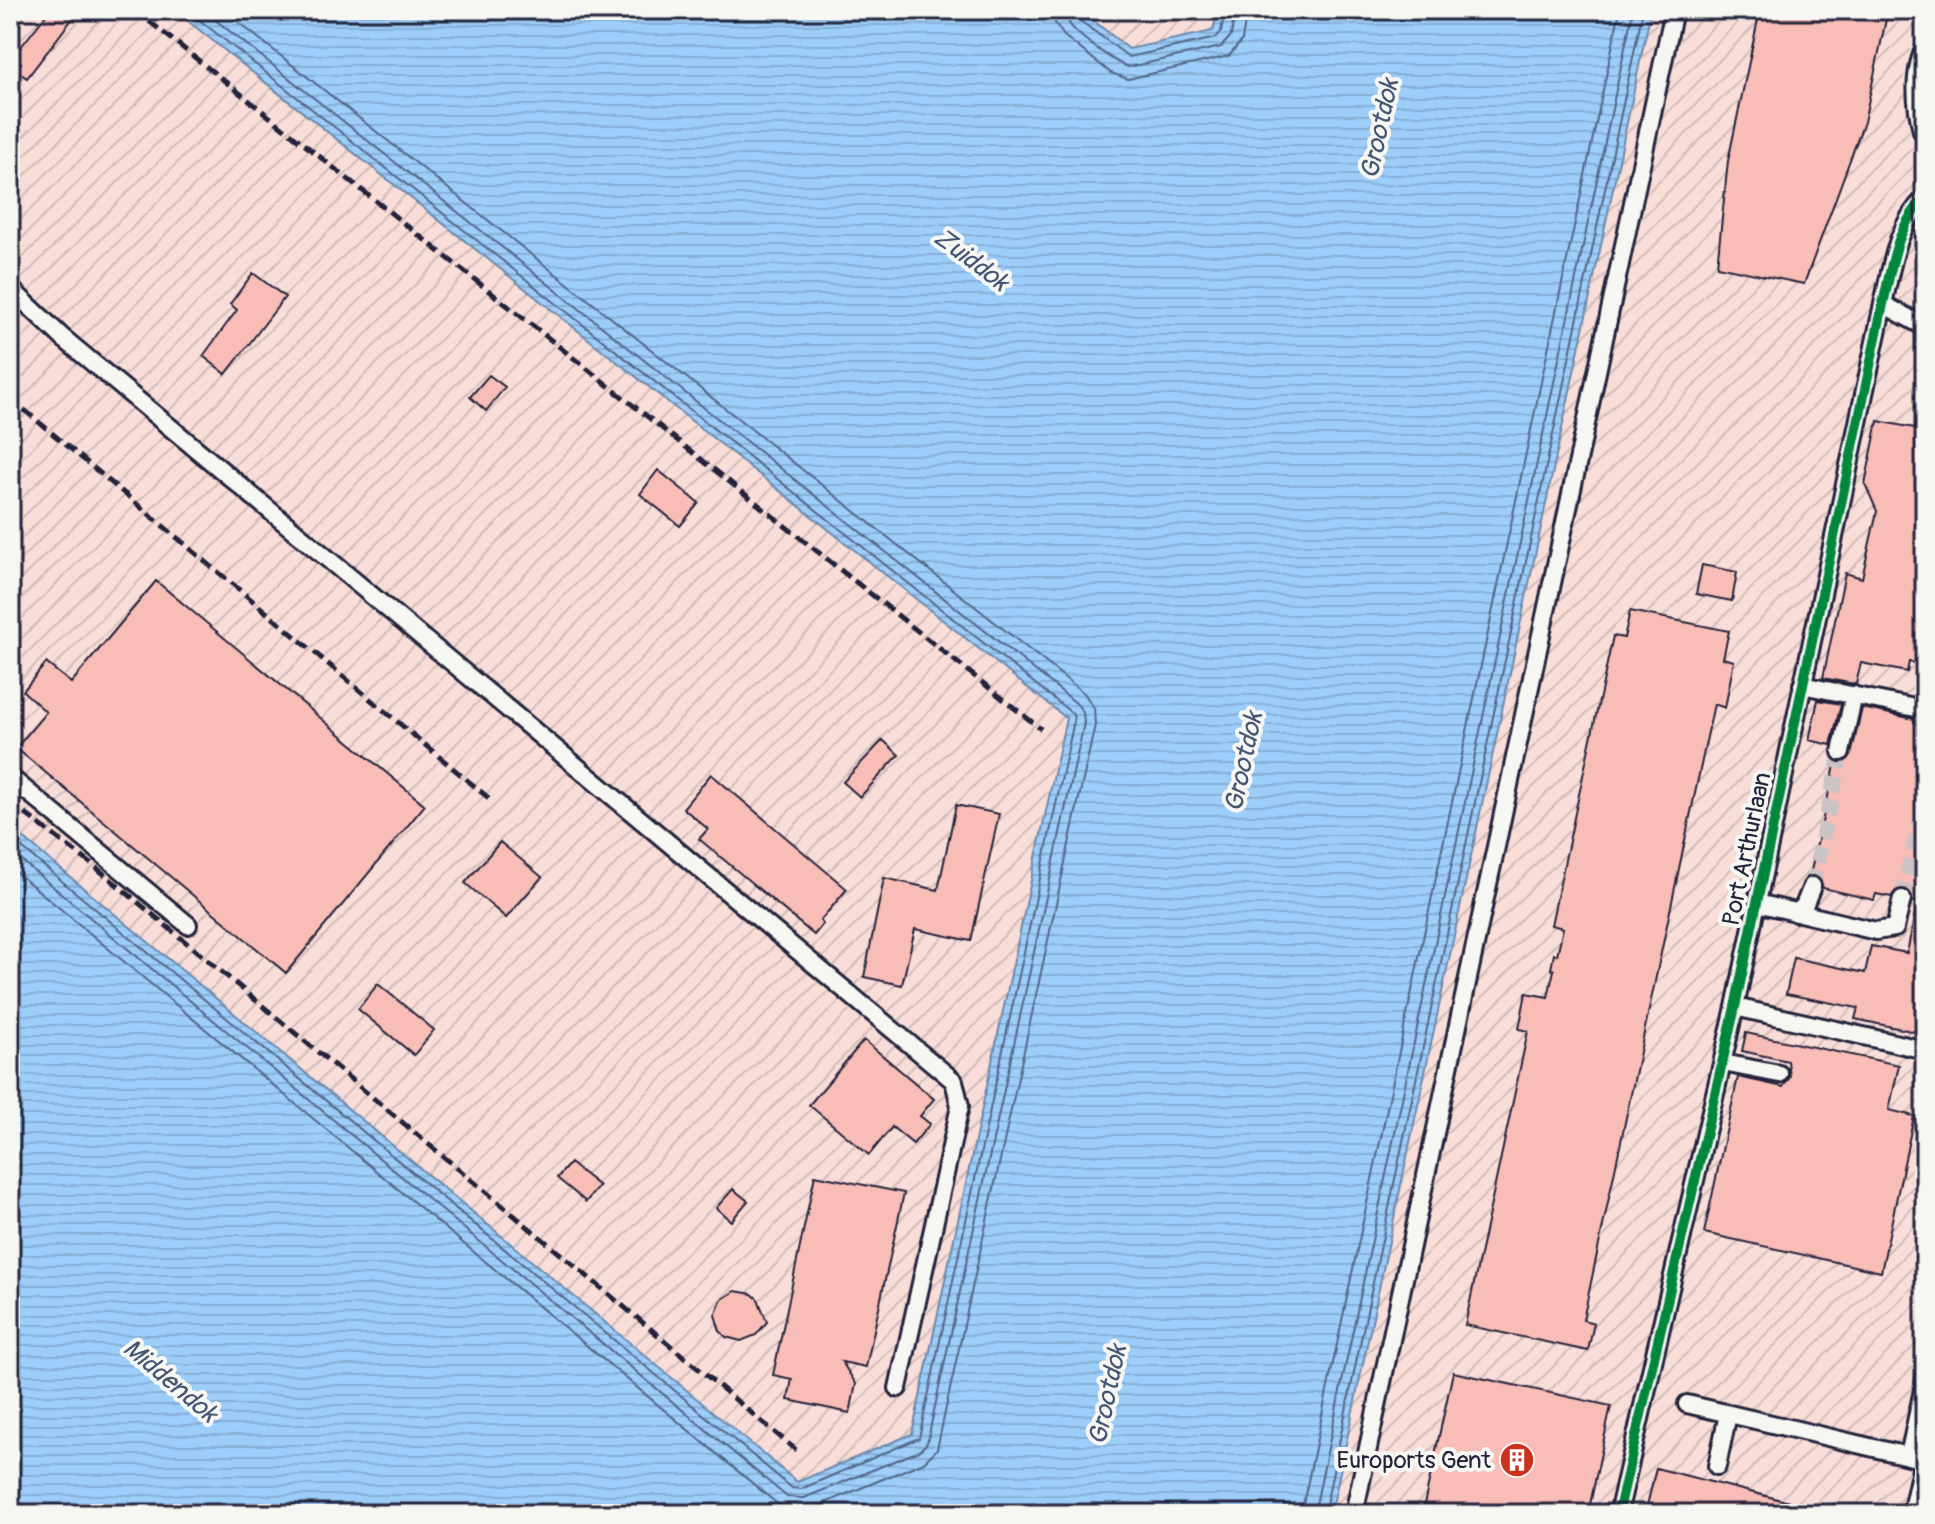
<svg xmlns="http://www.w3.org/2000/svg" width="1935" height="1524" viewBox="0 0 1935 1524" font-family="Pangolin,sans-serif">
<defs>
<pattern id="industrial-furrows" width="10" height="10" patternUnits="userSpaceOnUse" patternTransform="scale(2)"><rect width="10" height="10" fill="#f8ddd8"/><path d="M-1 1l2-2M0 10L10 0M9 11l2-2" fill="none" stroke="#d4bdba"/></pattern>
<pattern id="water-rules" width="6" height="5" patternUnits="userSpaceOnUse" patternTransform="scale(2)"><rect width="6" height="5" fill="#9dcdf9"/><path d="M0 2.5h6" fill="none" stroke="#87b0d6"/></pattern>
</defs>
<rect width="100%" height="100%" fill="#f7ebe6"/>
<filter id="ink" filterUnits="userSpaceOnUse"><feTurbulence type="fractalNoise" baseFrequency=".0125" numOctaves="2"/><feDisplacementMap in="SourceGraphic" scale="16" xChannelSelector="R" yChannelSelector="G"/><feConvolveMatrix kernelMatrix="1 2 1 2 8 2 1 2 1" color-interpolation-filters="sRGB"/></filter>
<g filter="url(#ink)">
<path fill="url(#industrial-furrows)" d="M10,10h164l892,708 -154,716 -115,48 -787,-655z
M1080,10h138l-4,21 -85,18z
M1651,10h268l-15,68 9,71 12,20v1345h-594z"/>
<path fill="url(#water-rules)" stroke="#6c89ad" stroke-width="2" d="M174,10h906l49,39 84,-18 5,-21h433l-320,1504h-1321v-687l787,655 115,-48 154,-716z"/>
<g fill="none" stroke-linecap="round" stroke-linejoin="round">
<path stroke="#536687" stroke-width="2" d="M1053,10l2,13 9,13 47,37 17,6 101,-23 13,-16 5,-30
M1065,10c1,6 0,8 4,13 7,12 47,41 60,44l92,-20 10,-11 4,-26
M1076,10l3,10 50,37 87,-19 5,-6 4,-22
M10,838l782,650 9,1 118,-51 155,-717 -1,-7 -886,-704
M10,851l777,646 17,1 115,-47 8,-8 157,-720 -1,-11 -7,-9 -873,-693
M10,867l771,640 15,4 12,-1 116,-48 13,-13 158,-724 -1,-17 -10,-15 -861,-683
M1301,1514l319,-1504
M1314,1514l319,-1504
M1324,1514l319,-1504"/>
</g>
<path fill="#f9bdb7" stroke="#22223b" stroke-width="2" d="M50,10h29l-52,68 -11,-8 5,-7 -8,-6z
M1760,10h128l-24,112 -60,162 -87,-18 11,-105z
M253,273l32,24 -59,77 -23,-18 34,-46 -7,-6z
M489,375l16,12 -19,24 -16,-14z
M1878,421l47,9v235l-16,-3 -2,10 -46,-9 -5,21h-2l-31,-6 22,-105 17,5 15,-67 -12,-27z
M658,470l41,33 -19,23 -40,-32z
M1702,565l35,7 -5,29 -36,-7z
M156,581l269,224 -139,168 -270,-225 30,-36 -23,-21 23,-28 25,20z
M1630,611l99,20 -6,27 11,3 -9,47 -11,-4 -131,616 11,3 -6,28 -123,-26 63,-294 -9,-2 7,-36 22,4 6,-27 -3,-1 3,-15 3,1 6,-27 -12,-3 62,-289 11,2z
M1818,700l23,4 -10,41 -22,-5z
M1862,708l52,11v3l11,3v309l-70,-15 3,-11 -72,-14 8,-36 71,15 6,-27 36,7 10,-50 -4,-1 -4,-11 -11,-2 -7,8 -15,-3 -2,6 -51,-12 -3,-9 -10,-4 26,-114 9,1 6,-7z
M883,740l16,15 -39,42 -17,-15z
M711,774l136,115 -27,32 3,3 -9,11 -115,-96 9,-10 -25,-21z
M956,805l43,9 -28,127 -56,-12 -13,56 -38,-8 20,-99 54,12z
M500,842l42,35 -36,41 -41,-35z
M378,984l56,46 -20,25 -56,-46z
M1746,1033l153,32 -10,45 25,6 -33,156 -177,-39 34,-156 45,10 7,-10 -2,-16 -46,-10z
M864,1040l70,59 -14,17 10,8 -17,20 -21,-17 -23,28 -60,-50z
M570,1163l29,23 -13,16 -29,-24z
M815,1175l89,18 -38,174 -24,-5 14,22 -6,29 -62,-13 4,-21 -19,-4z
M733,1189l15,12 -17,20 -15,-13z
M735,1291l17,3 6,5 9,23 -11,13 -15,6 -15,-4 -6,-6 -5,-16 6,-15z
M1453,1372l158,34 -23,108h-166z
M1656,1468l161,41 -1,5h-171z"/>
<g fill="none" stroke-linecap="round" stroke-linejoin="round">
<path stroke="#ccc3c4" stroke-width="16" stroke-dasharray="16 8" stroke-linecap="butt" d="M1812,886l29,-134
M1902,899l23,-100"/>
<g stroke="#22223b" stroke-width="22">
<path id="minor" d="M10,288l53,50 891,743 6,25 -62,282
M1883,304l42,23
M1802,685l123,25
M1841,752l13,-57
M10,777l178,148
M1757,903l119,28 19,-3 7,-29
M1796,913l8,-7 8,-20
M1735,1007l190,43
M1723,1063l56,11
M1687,1404l238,56
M1909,1456l16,-76
M1717,1466l11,-52
M1354,1514l320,-1504
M1618,1514l117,-507 148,-703c9,-38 13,-78 42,-106
M1911,1514l12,-54"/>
</g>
<g stroke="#22223b" stroke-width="28">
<path id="major" d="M1925,55c-9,24 -6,51 0,75"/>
</g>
<use href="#minor" stroke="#f6f6f2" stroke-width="16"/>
<use href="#major" stroke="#f6f6f2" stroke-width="22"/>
<path stroke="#22223b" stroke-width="5" stroke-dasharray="12 6" stroke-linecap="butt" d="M135,10l906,719
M10,398l481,402
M10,802l88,67 698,581"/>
<g stroke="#f6f6f2" stroke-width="15">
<path id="cycleway" d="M1618,1514l117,-507 148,-703c9,-38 13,-78 42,-106"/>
</g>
<use href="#cycleway" stroke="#00873e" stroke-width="10"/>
</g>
</g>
<defs>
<g id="building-disc" transform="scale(1.8)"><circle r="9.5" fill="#c8321e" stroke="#f6f6f2"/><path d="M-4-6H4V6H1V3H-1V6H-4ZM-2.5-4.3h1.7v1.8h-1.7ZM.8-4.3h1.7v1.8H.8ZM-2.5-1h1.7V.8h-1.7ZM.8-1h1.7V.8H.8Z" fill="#fff"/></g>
</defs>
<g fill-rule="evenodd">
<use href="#building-disc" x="1517" y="1460"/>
</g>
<g text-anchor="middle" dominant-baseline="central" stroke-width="8" stroke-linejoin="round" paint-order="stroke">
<g font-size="24" fill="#22223b" stroke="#f6f6f2">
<text transform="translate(1747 849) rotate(-78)">Port Arthurlaan</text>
</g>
<g font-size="24" fill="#22223b" stroke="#f6f6f2" text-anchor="end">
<text x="1491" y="1460">Euroports Gent</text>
</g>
<g font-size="26" font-style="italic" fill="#475574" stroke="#f6f6f2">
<text transform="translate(1380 129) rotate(-78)">Grootdok</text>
<text transform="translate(971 260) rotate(37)">Zuiddok</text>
<text transform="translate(1244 762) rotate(-78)">Grootdok</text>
<text transform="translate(170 1381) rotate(40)">Middendok</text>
<text transform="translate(1108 1395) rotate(-78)">Grootdok</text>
</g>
</g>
<rect width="1935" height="1524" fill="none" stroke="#f6f6f2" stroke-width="40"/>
<rect x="20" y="20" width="1895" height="1484" fill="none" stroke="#22223b" stroke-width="3" filter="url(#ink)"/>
</svg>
